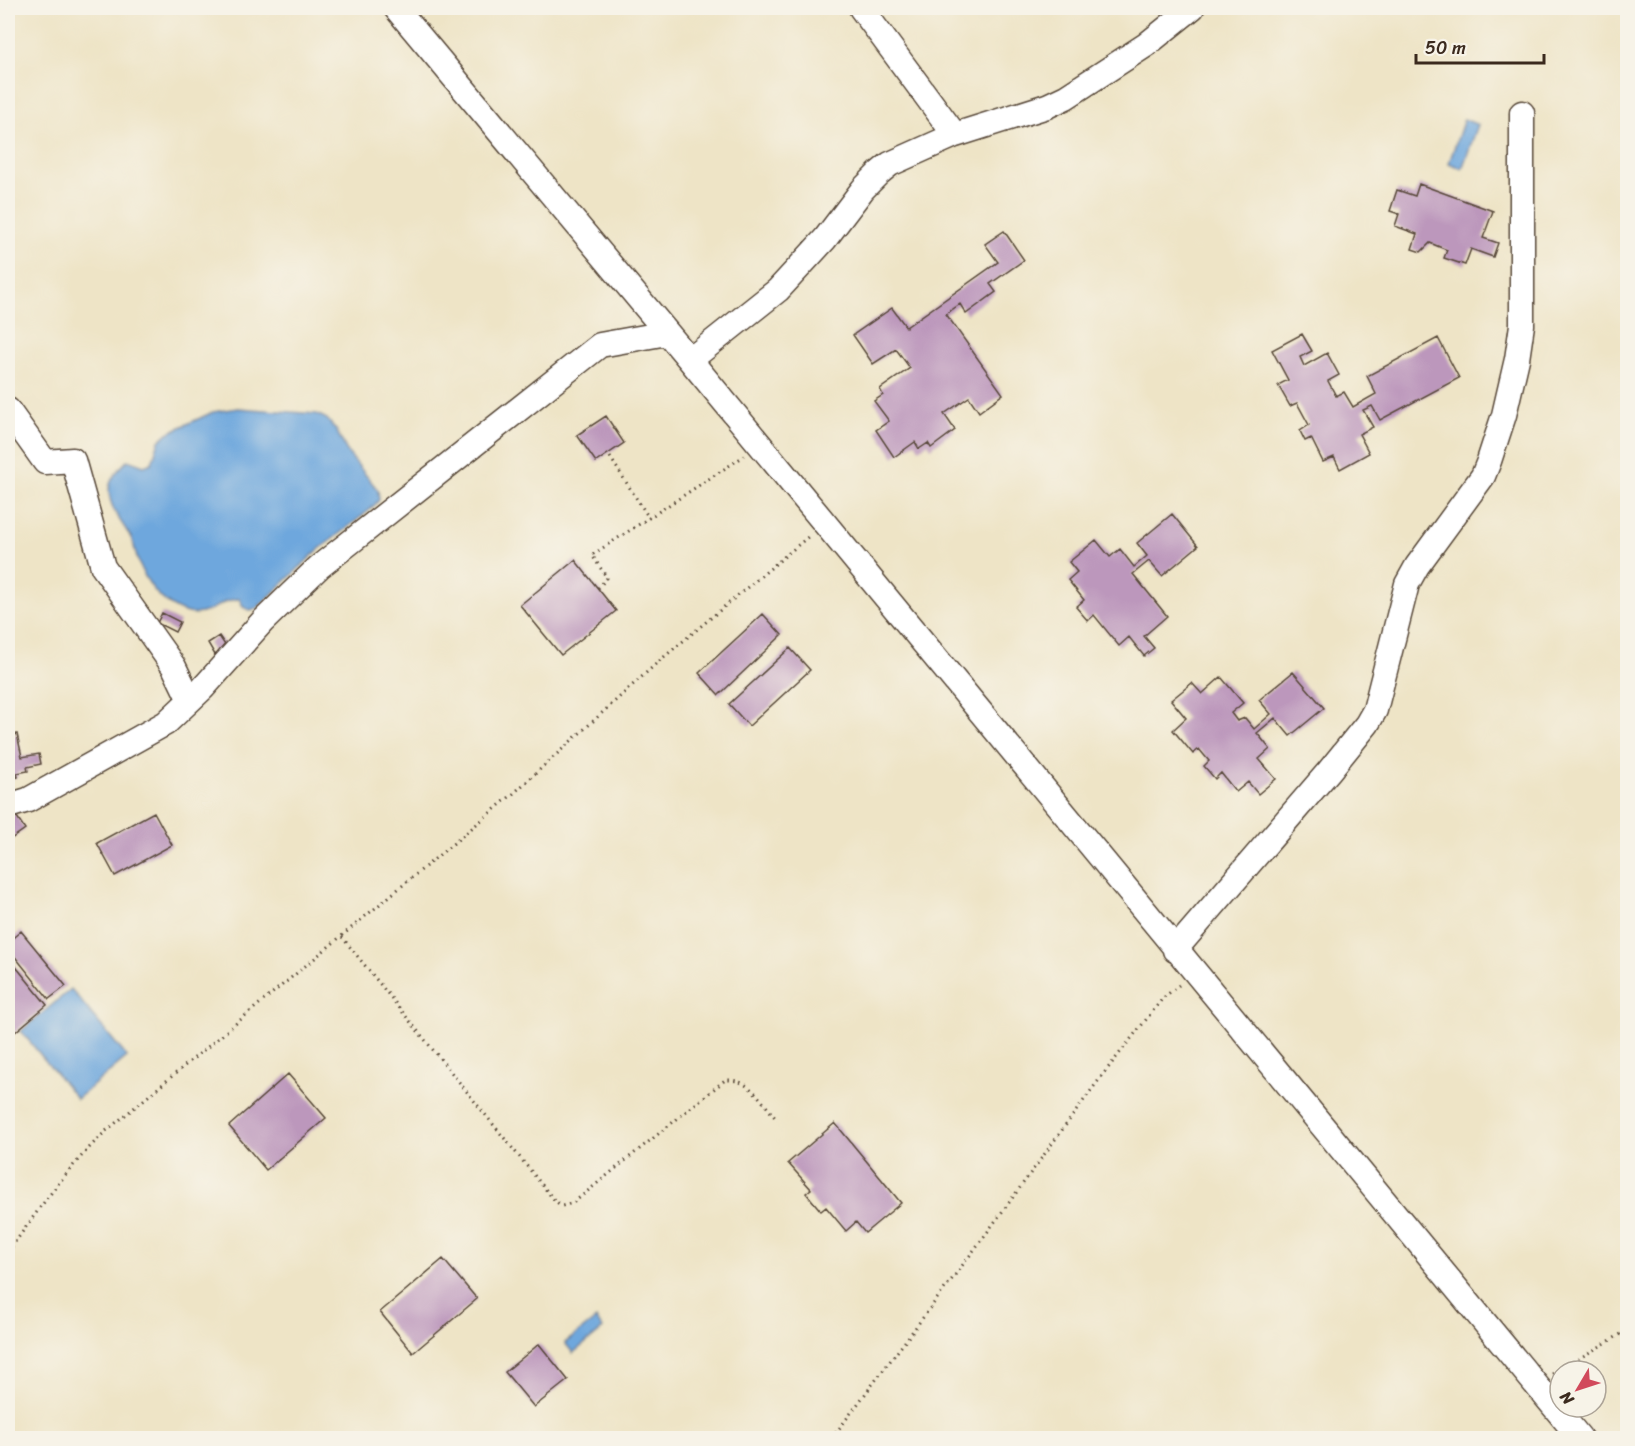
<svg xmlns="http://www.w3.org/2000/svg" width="1635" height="1446" viewBox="0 0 1635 1446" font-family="Sriracha,sans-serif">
<rect width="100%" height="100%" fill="#f7f3e8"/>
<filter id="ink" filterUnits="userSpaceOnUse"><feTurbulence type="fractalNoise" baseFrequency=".0167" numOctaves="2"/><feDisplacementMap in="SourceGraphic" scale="12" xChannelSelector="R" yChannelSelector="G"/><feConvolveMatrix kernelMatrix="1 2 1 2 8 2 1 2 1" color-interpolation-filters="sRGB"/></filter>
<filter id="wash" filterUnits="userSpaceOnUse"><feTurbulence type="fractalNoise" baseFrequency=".008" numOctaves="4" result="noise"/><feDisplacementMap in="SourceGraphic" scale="24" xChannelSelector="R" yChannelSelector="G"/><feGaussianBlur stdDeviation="1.35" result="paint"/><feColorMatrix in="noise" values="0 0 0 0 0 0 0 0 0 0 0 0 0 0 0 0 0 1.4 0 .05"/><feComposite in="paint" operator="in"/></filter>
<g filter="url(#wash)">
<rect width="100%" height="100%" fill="#eee4c6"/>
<path fill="#6ea7dd" stroke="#54687e" stroke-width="1.5" d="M1464,119l14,6 -16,44 -13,-6z
M238,408l79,6 10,5 9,11 12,23 30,37 1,10 -8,9 -54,42 -61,58 -7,1 -6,-3 -3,-8c-21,-1 -31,21 -56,13 -24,-9 -39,-31 -47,-54 -2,-7 -3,-16 -7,-22 -9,-15 -20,-27 -21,-45 0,-13 11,-23 19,-31l16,6 8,-3 7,-22 9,-8 45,-21z
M71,989l56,68 -50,42 -56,-68z
M596,1319l7,10 -30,24 -8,-10z"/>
<g id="blocks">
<path fill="#bc97bc" d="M1419,184l74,27 -10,27 15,5 -5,14 -22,-8 -6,16 -21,-7 3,-8 -17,-7 -9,9 -9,-3 5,-15 -22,-8 4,-12 -9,-3 7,-21 18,6z
M1004,231l20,29 -34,24 6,8 -30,22 -6,-10 -14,10 57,80 -24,18 -10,-15 -25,17 11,16 -24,18 -3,-5 -9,6 -4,-7 -21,15 -18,-27 13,-9 -15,-20 9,-6 -3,-6 30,-21 -14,-19 -23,15 -20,-29 39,-27 14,19 92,-65 -13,-18z
M1302,334l10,17 -12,6 4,9 23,-13 12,22 -11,6 8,15 8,-4 9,15 23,-13 -9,-18 71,-38 21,40 -79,42 -8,-14 -9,4 10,17 -14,7 10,19 -29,16 -6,-12 -11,5 -12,-24 -6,3 -5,-10 9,-6 -12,-22 -7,3 -12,-21 10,-5 -16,-30z
M606,416l18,27 -28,19 -19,-27z
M1172,514l26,32 -36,30 -13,-15 -16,13 34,42 -23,20 10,12 -10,8 -15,-19 -10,9 -25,-31 -6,6 -12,-14 8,-7 -16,-20 9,-8 -8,-10 27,-22 14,17 10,-8 14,18 13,-11 -10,-13z
M575,560l41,51 -55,44 -41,-50z
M162,613l18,9 -5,10 -18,-9z
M763,614l19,21 -63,60 -20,-22z
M219,636l8,12 -12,7 -7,-12z
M790,648l20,22 -61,56 -20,-22z
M1293,672l31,36 -34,28 -15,-18 -18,15 13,16 -11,10 17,20 -18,15 -10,-12 -12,10 -15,-19 -6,6 -11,-13 5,-5 -10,-12 -6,5 -20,-24 13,-12 -15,-18 21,-17 10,11 19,-17 22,26 -12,10 6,8 8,-3 9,11 17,-15 -12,-14z
M17,734l5,23 17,-3 2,10 -14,3 1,4 -11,2 1,4 -7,2 -1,-5 -2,1v-39z
M13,811l12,18 -17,12v-26z
M154,812l18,33 -57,31 -18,-33z
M21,931l45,55 -17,13 -41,-51v-6z
M8,957l39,48 -33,28 -6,-7z
M288,1074l38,44 -60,52 -37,-44z
M835,1123l66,80 -36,30 -9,-11 -10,9 -20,-24 -5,4 -15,-18 5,-4 -23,-26z
M443,1259l34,40 -64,54 -33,-41z
M539,1344l29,36 -34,27 -29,-35z"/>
</g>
</g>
<g filter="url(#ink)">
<use href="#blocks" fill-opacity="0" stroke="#564637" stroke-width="1.5"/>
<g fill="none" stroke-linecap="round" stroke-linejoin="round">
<g stroke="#564637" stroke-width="27">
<path id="minor" d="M396,8l294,352 890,1078
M861,8l94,127
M690,360l88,-70 47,-51 38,-50 16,-16 11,-9 65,-29 92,-29 19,-9 80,-52 46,-37
M8,410l37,52 28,-2 30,107 71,100 16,33
M8,806l20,-6 138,-77 37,-35 60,-67 56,-54 281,-222 67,-12
M1175,950l154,-179 38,-47 8,-14 32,-126 10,-18 66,-90 6,-15 15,-46 13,-56 5,-34v-212"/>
</g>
<path stroke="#564637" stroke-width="3" stroke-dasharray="1.5 4.5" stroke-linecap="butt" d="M610,457l39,61
M598,588l9,-10 -15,-23 152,-99
M342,937l213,264 7,5 11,-3 152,-123c25,-2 37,22 52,40
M8,1252c31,-43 59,-84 98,-121l407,-337 145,-132 151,-126
M1552,1374l76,-44
M832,1438l151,-200 118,-161 62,-79 16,-13"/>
<use href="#minor" stroke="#fff" stroke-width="24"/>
</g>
</g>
<rect width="1635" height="1446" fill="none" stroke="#f7f3e8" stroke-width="30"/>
<g transform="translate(1578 1389) rotate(231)"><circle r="28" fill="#f7f3e8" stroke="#aca397" stroke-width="1.5"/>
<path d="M0-4.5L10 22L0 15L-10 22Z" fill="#d1495b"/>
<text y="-9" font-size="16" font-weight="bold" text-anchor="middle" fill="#3b2a1e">N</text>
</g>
<path d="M1416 54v9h128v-9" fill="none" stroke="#3b2a1e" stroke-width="3"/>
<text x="1425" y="54" font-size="18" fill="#3b2a1e" stroke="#f7f3e8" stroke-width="4.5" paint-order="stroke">50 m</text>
</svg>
